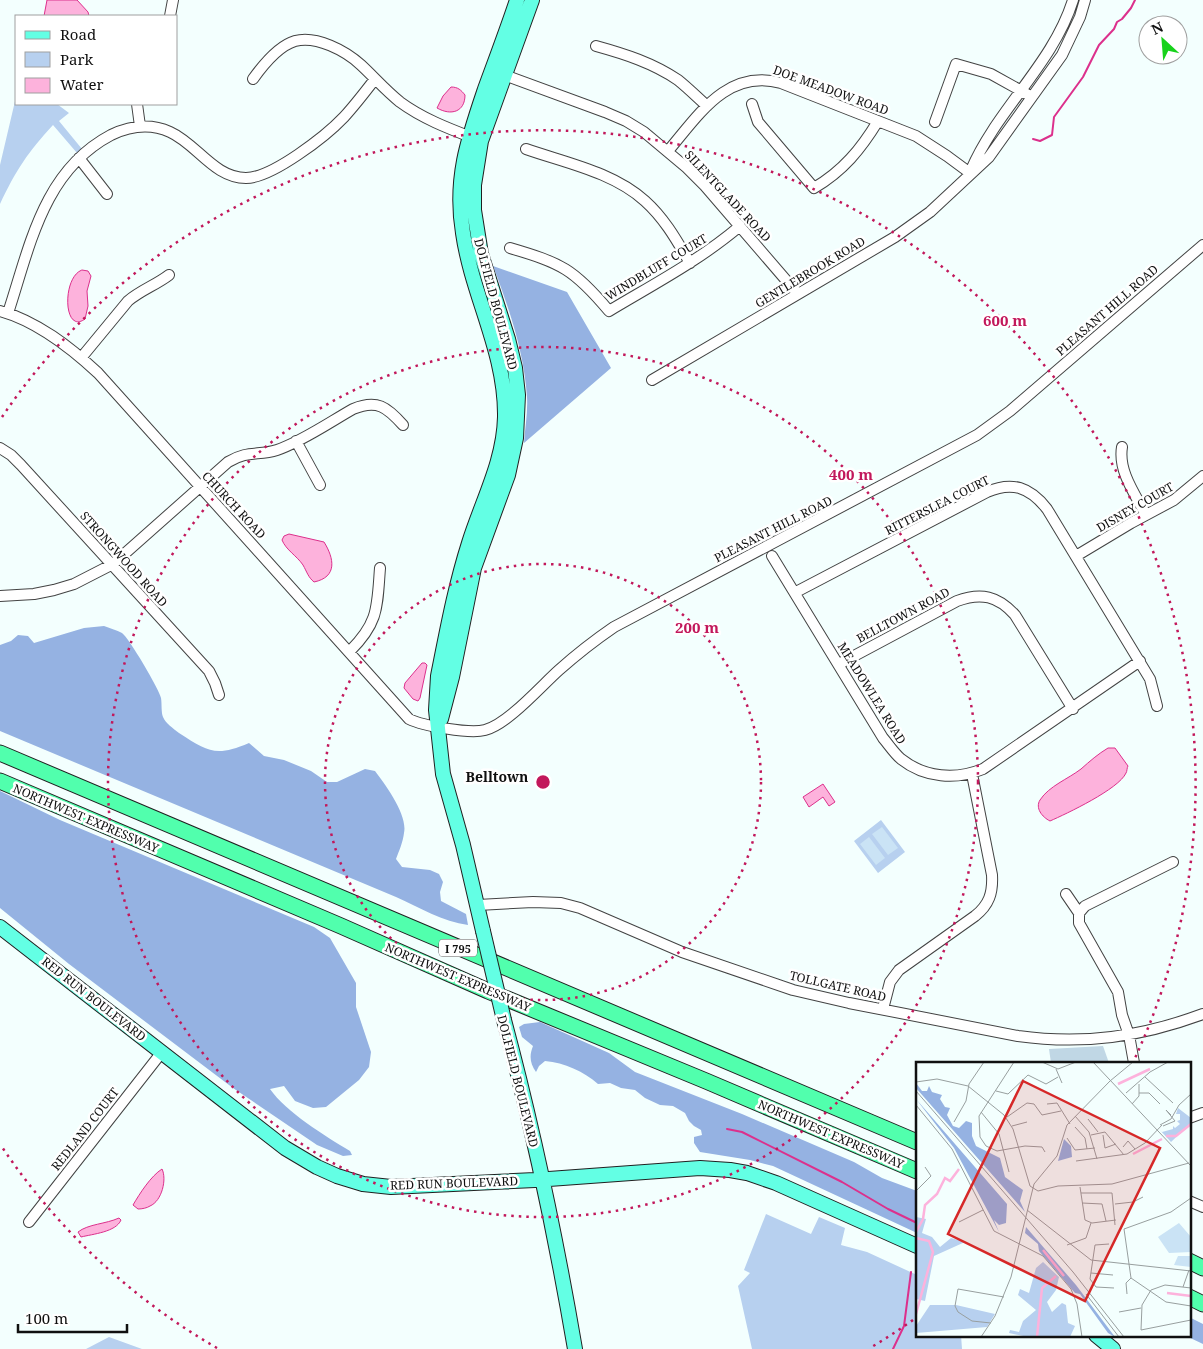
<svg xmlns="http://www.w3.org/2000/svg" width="1203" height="1349" viewBox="0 0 1203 1349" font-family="'Noto Serif',serif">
<rect width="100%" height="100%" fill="#f3fffe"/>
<path fill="#b7d0ef" d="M16,97v7h41l12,9 -10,8 23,28 -5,4 -24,-28c-25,27 -37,45 -53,79v-39z
M881,820l24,32 -27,21 -24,-32z
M766,1214l45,20 8,-17 26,11 -4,17 26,7 50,23v60h44l1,14h-210l-14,-63 12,-13 -6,-3z
M109,1337l33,12h-56z"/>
<path fill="#95b2e2" d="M493,266l74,26 44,76 -87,75c1,-15 4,-31 3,-46 -3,-45 -18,-89 -34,-131z
M104,626c5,2 13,4 18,7 7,5 37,56 39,65 1,6 0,14 2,19 3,7 10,11 16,16 29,19 37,24 70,10l15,13 20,4 27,11 16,11h10l28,-13 10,2c10,13 33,44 29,62 -1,9 -5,18 -8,26l6,8 28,3 9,4 4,8 -3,10 1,9 25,13 2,11c-25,-3 -49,-18 -72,-28l-396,-166v-86l11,-4 7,-6 10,1 6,7 50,-15z
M0,791l60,29 254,107 16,11 26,45v24l15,45 -2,15 -10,13 -33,27 -13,1 -18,-7 -11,-15 -14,3c16,23 55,47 80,62l2,4 -9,1 -26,-11 -84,-57 -164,-124 -69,-56z
M540,1022l69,31 26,19 107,42 112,48 28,16 35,13v42l-144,-67 -23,-6 -50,-8 -6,-9v-6l8,-2 -1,-5 -7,-4 -5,-5 -4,-8 -12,-7 -13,-1 -15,-7 -10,-8 -14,-2 -11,-5 -12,1c-15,-13 -33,-21 -53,-23l-6,5 -3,6c-6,-9 -7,-16 -3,-26l-11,-9 -3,-10 5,-3z
M1189,1317l14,7v20l-19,-9h5z"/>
<path fill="#c0d7e5" d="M1103,1046l6,17h-58l-2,-14z"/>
<path fill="#cae3f5" d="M882,827l16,21 -10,7 -16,-21z
M869,837l16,21 -9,7 -16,-21z"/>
<path fill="#fdb2dc" stroke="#dc308c" d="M47,0h30l11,12 1,4h-45z
M451,87c7,0 10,3 14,8 0,17 -14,21 -28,13l6,-12z
M82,270l6,1 3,5 -4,15 1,15 -3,13c-22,16 -23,-42 -3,-49z
M289,534l35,8c10,16 14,35 -10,40 -6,-5 -7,-10 -11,-17 -6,-9 -17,-15 -21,-25l2,-4z
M422,663h3l2,2 -7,33 -2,3 -5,-2 -9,-11 1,-5z
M1108,748h7l13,18c-1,1 -1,6 -2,7 -7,16 -60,41 -76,48 -8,-4 -15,-13 -10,-21 9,-14 28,-21 41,-31 9,-8 17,-15 27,-21z
M823,784l12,18 -6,4 -6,-9 -14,10 -6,-10z
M162,1169c5,10 0,32 -12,37 -3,2 -8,3 -12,3l-5,-4c7,-12 18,-29 29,-36z
M119,1218l2,2c-5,12 -28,14 -40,17l-3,-5c10,-8 28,-8 41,-14z"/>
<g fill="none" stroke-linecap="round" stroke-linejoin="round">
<path stroke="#dc308c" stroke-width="2" d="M1033,139l7,2 12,-6 2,-18 29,-40 16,-32 15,-16 3,-7 5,-3 9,-11 4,-8
M727,1129l15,3 100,50 46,27 29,14
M893,1349l11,-23 7,-54"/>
<g stroke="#434343" stroke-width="12">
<path id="minor" d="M170,16l3,-16
M596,46c29,8 57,17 82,34 10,8 19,17 29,26
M499,73l106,39 21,9 18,11 43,36 18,18 93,108
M253,79c10,-14 25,-33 42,-38 21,-6 51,10 66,24 13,12 25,26 39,37 23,17 50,27 76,37
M137,104l3,22
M752,104l6,18 56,66c29,-17 47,-39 64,-67
M935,122l21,-58 35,10 36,20
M526,149c40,14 87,23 119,52 20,18 32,40 45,62
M668,151c30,-35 59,-83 113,-68l135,53 31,20 23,17
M79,158l28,36
M971,170c26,-61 82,-106 102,-170
M510,248c51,15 64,21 99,63 45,-27 91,-51 131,-85
M0,311c37,10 70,36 98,62l311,346c14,7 61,15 76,11 23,-6 56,-44 74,-60 18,-16 36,-30 55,-43l363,-192 33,-24 193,-166
M8,313c22,-67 35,-142 103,-178 19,-9 39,-12 59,-3 27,12 44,46 76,46 26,0 80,-42 98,-61 11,-12 21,-25 31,-38
M81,358l47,-57c13,-11 28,-16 41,-26
M652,380l243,-143 35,-25 59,-55 73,-102 18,-38 5,-17
M296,441l24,44
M1122,447c-4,24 13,47 24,68
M0,448l11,7 10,10 188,206 6,12 4,12
M772,556l111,182c6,7 11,15 18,21 24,19 55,21 82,10l157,-108
M1076,556l55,-33 43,-23 29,-24
M796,592l191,-100c25,-11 43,-5 60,17l103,170 7,27
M0,596l34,-2 20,-4 20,-6 39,-20 115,-102c20,-12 30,-6 49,-12 24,-8 53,-28 76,-41 24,-10 34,-2 50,16
M350,651c29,-29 27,-44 30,-83
M839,664l118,-63c24,-9 41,-5 58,14l58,94
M1066,894l13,19
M478,905l55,-3 28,1 19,5 102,44 111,38 56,13 169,33c65,9 123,1 185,-22
M883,1009l7,-27 9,-12 76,-54c14,-11 18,-23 17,-41l-20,-101
M1134,1063l-5,-28 -7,-20 -4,-23 -39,-69v-10l6,-7 88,-44
M1189,1118l14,-5
M1189,1201l14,6
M29,1222l133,-170"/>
</g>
<g stroke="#212121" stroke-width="16">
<path id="major" d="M441,719l11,-42 22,-109 34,-93 8,-37 2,-43 -3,-27 -7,-29 -27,-85 -7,-44v-25l7,-44 51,-141
M0,927l285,221 32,19 20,9 26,8 28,3 144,-7 165,-12 30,2 17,3 29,10 141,63
M483,931l-20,-86 -20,-71 -7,-64 2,-34c9,-45 17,-89 31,-133 13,-42 35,-81 36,-126 1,-65 -33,-121 -42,-184 -9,-54 5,-94 22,-144 11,-30 22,-59 32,-89
M504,1020c29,108 52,218 71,329
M1096,1335l17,14"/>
</g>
<g stroke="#212121" stroke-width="17">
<path id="highway" d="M0,753l917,389
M0,781l341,145 147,65 218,90 211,90
M1189,1261l14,7
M1189,1297l14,7"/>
</g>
<use href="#minor" stroke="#fff" stroke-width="10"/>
<use href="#major" stroke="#63ffe4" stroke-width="14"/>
<use href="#highway" stroke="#51ffad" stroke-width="15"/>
<g stroke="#212121" stroke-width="16" stroke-linecap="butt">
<path id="major-bridge" d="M483,931l21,89"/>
</g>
<use href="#major-bridge" stroke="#63ffe4" stroke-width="14"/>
</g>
<g fill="none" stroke="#c2185b" stroke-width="2.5" stroke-dasharray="2.5 5">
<circle cx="543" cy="782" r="218"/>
<circle cx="543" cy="782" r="435"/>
<path d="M913 1320A653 653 0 0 1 870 1348M217 1348A653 653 0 0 1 2 1147M2 417A653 653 0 0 1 1135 1058"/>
</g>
<g text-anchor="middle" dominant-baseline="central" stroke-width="5" stroke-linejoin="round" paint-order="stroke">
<rect fill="#fff" stroke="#585858" stroke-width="1" x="439" y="939.5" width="38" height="17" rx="4"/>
<g font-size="11" font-weight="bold" fill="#101010">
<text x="458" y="948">I 795</text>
</g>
<g font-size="12" fill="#101010" stroke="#fff">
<text transform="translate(831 90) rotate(20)">DOE MEADOW ROAD</text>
<text transform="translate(728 196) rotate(47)">SILENTGLADE ROAD</text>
<text transform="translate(656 267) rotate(-31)">WINDBLUFF COURT</text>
<text transform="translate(810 272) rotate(-31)">GENTLEBROOK ROAD</text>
<text transform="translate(496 304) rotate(75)">DOLFIELD BOULEVARD</text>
<text transform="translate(1107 310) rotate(-41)">PLEASANT HILL ROAD</text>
<text transform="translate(234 505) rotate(47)">CHURCH ROAD</text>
<text transform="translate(937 505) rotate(-27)">RITTERSLEA COURT</text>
<text transform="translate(1135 507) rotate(-30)">DISNEY COURT</text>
<text transform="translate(773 529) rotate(-27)">PLEASANT HILL ROAD</text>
<text transform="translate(124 559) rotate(48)">STRONGWOOD ROAD</text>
<text transform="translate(903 615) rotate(-28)">BELLTOWN ROAD</text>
<text transform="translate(872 693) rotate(58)">MEADOWLEA ROAD</text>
<text transform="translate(86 818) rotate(23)">NORTHWEST EXPRESSWAY</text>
<text transform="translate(458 977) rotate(23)">NORTHWEST EXPRESSWAY</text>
<text transform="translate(838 986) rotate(13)">TOLLGATE ROAD</text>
<text transform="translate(94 999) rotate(38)">RED RUN BOULEVARD</text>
<text transform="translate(518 1081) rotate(76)">DOLFIELD BOULEVARD</text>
<text transform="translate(85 1129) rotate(-52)">REDLAND COURT</text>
<text transform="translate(831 1134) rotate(23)">NORTHWEST EXPRESSWAY</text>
<text transform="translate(454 1183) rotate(-2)">RED RUN BOULEVARD</text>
</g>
<g font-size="14" font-weight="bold" fill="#101010" stroke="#fff">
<text x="497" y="776">Belltown</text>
</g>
</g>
<g transform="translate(916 1062)">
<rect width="275" height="275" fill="#f3fffe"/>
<path d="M262,46l13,10v5l-20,19 -12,-13 3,3 11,-3v-3l2,2 5,-4 -3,-3 3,-1v-6h-4zM0,155l10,2 -4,14 10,4 8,10 11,-9 14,4 -31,14 -9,45 -9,-2zM127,200l16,15 -3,13 -9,12 5,10 10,-9 4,2 2,18 7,3 -5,11h-42l-19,-4 1,-3 9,2 4,-11 13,-11 -18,-15 2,-6 9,4 7,-25zM14,243h26l39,9 -8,13 -71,6v-7z" fill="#b7d0ef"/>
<path d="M0,21l6,8h5l2,-5 3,6 10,3 -2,4 5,8 5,1 -3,7 6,11 6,2 7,-7 6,2v13l4,10 24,12 5,19 18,13 -3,11 5,11 -109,-124zM0,37l91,105 -1,19 -7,2 -5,-5 5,12 -45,-84zM148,77l7,7 1,11 -14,4zM110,165l50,58 39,52 -7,-4 -28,-39 -5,-1 -36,-42 -1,-7 -13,-11z" fill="#95b2e2"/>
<path d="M263,161l12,14v15l-22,1 -11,-16zM262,194h13v11l-17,-2z" fill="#cae3f5"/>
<path fill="none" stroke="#fdb2dc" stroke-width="2.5" d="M202,22l32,-15M250,74h10l15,-12M217,92l29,-15M0,170l7,-13 2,-14 12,-11 8,-16 5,3 9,-12M0,176l13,3 4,11 -17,62M127,188l21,26M251,231l24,3M121,275l5,-49 14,-12"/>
<path fill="none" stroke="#989f9f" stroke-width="1" d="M98,0l-35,54 1,21 6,9 11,5 28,-5 17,1 3,5M126,0l16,7 18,-7M177,0l98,104M140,7l6,14M229,15l28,26M194,19l23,-19M0,20l21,-3 31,7 36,29 9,14 17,57 8,5 20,-5 54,-2 77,-21M0,29l157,181 51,65M80,29l12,3 20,-19 18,9 12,-7M210,31l24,-21 18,-10M223,31h10l11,11M131,42l10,-1 13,21M216,42l7,-8v-12M0,43l36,44 42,82 49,25 28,33 6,15 5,33M65,50l18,22 10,38M159,54l14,16 8,27M91,55l20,-14 7,1 8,11 19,-4M172,57l10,13M38,60l12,-21 3,-17 15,-22M244,63l11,-6 8,-14 12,-11M96,64l15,-4M247,64l12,-5 -9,-11 5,5M159,65l10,11 2,11M175,73l14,-3 19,23M187,73l2,13 11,-4M151,76l8,12 20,-2M207,85l5,-6 7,8M160,99l51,-7 18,-11 17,-18M164,125l5,33 7,3 24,-3M1,128l14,-14 -6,-9M165,131h31l3,32M275,136l-20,14 -47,17 7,49 35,24 25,4M166,141l20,1 4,17M199,142l18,-2 10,-5M111,148l64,50 100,11M43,160l24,-12M193,182l-14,1 -5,34 6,8 18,1M151,183l19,-7 5,-15M175,211l22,2M267,225l6,-17M275,226l-26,-3 -14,5 -9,15 -1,25 50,-10M170,232l33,43M211,232l-1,-11 5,-5M203,250l22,-4M75,261l-19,-2 -14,-9 -3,-6 3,-17 46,8M65,275l14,-21 16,-39 23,-93 23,-28 10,-31 43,-44"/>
<path fill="#d62828" fill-opacity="0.15" stroke="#d62828" stroke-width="2.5" d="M107,19l137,67 -75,153 -137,-67z"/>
<rect width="275" height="275" fill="none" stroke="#101010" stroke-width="2.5"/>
</g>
<circle cx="543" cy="782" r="8" fill="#c2185b" stroke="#fff" stroke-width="2.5"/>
<g font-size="15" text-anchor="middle" font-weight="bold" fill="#c2185b" stroke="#fff" stroke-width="5" stroke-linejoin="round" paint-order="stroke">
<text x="1005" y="326">600 m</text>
<text x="851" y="480">400 m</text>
<text x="697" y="633">200 m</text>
</g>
<rect x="15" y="15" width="162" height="90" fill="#ffffff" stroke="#9f9f9f"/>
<rect x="25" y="31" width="25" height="8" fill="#63ffe4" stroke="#9f9f9f"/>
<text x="60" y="40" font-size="15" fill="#101010">Road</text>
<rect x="25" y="52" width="25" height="15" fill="#b7d0ef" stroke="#9f9f9f"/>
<text x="60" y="65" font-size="15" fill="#101010">Park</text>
<rect x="25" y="78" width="25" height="15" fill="#fdb2dc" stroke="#9f9f9f"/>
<text x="60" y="90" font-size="15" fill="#101010">Water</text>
<g transform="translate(1163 40) rotate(334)"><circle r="24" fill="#ffffff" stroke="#9f9f9f"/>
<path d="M0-4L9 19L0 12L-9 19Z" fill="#17d21b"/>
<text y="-8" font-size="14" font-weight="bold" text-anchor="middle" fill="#101010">N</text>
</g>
<path d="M18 1324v8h109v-8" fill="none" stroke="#101010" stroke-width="2.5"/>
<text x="25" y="1324" font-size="15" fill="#101010" stroke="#ffffff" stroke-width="4" paint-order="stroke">100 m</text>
</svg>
